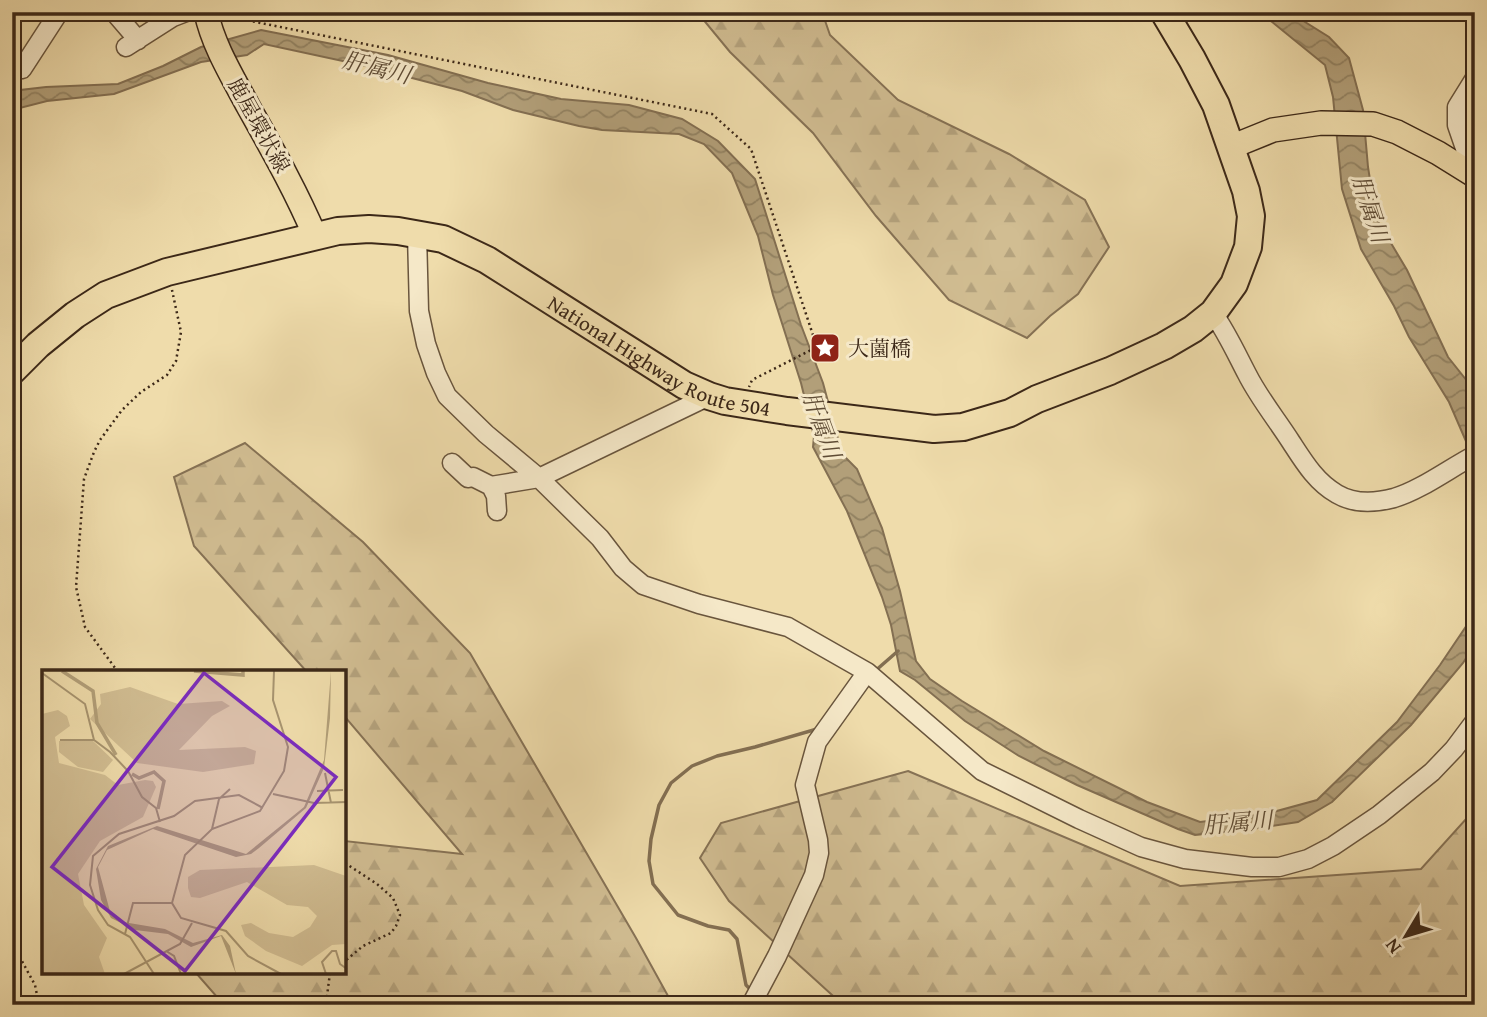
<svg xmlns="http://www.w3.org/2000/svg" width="1487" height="1017" viewBox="0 0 1487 1017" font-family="'Gentium Book Plus','Noto Serif JP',serif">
<defs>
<pattern id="forest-firs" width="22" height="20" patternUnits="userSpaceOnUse" patternTransform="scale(1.75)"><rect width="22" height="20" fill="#d1bd92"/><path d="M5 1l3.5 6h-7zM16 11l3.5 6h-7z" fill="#b4a27d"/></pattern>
<pattern id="water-waves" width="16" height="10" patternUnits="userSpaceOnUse" patternTransform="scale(1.75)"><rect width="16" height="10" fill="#b29f79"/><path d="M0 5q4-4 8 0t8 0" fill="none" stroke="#928262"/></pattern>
</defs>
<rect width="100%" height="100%" fill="#efdcab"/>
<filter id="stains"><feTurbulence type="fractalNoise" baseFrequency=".00286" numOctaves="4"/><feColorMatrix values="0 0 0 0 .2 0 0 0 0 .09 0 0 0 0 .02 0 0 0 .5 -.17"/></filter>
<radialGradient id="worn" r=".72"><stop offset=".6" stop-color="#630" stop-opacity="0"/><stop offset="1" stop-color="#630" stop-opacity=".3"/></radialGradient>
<path fill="url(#forest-firs)" stroke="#867255" stroke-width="2" d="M697,12h125l8,23 68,65 111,54 76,46 24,47 -31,47 -28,22 -23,22 -78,-38 -73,-84 -63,-83 -83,-81z
M245,443l118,99 107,111 166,285 37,67h-449l-28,-32h149v-132l117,13 -117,-137v-45h-38l-113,-126 -20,-69z
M908,771l272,115 241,-17 54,-60v196h-632l-114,-104 -29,-43 21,-35z"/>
<path fill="url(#water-waves)" stroke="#836f52" stroke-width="2" d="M1255,12h34l40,25 20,21 14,52 5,57 8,51 31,52 41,87 27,34v71l-26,-60 -40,-65 -15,-31 -33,-57 -19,-60 -9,-92 -8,-32 -59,-48z
M261,30l127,25 100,28 73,16 68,6 53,14 36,22 37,38 46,146 22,58 19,71 15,15 25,59 18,63 16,70 14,18 32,22 82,50 103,51 53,20 66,-8 51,-14 80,-78 43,-57 33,-49 2,-7v35l-12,19 -52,62 -79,77 -34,20 -53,8 -50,5 -17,-6 -101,-44 -58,-29 -54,-35 -50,-41 -15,-9 -9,-46 -9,-28 -35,-86 -34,-64 1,-11 -13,-53 -28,-88 -15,-59 -26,-63 -28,-29 -25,-10 -77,-4 -23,-4 -66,-16 -51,-19 -96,-25 -102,-22 -17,11 -46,7 -87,32 -67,7 -35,9v-19l34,-4 72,-3 45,-18 38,-19z"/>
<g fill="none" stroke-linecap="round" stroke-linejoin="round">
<path stroke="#836f52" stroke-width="3.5" d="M875,671l23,-20
M751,990l-5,-5 -9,-46 -8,-9 -21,-4 -30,-11 -25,-31 -4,-23 2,-22 8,-34 12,-22 21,-17 25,-10 38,-9 62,-18
M760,997l9,8"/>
<g stroke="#69553d" stroke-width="21">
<path id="minor" d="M114,12l24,28
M126,47l47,-30 13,-5
M22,69l37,-57
M1459,166l8,-12 -10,-29v-18l18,-29
M417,234l2,77 7,33 10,29 11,23 39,38 53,44 61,60 23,30 20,17 56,19 89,23 79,45 115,99 97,48 62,28 44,12 67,8h27l29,-8 25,-13 46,-31 53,-43 22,-23 21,-28
M1213,313c14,20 23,40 34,61 12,24 30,46 44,68 13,20 25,40 46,52 17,10 38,9 57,4 27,-8 56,-30 81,-43
M452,463l16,15 5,-1 18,9 48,-8 170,-82
M491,486l5,10 1,15
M751,1005l26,-49 37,-81 5,-22 -1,-13 -13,-55 12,-43 50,-70"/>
</g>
<g stroke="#3c2818" stroke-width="26">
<path id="major" d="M206,12c7,33 26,64 42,94 24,43 48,85 67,130
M1231,147l42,-17 48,-7 52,1 24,8 41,21 37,23"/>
</g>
<g stroke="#3c2818" stroke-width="30">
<g id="highway">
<path id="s1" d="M12,371l26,-26 37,-30 31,-20 61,-23 171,-41 31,-2 29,2 45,8 44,21 197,125 25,11 16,5 62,10 147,18 29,-2 47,-14 27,-14 73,-28 54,-25 29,-17 20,-16 21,-29 14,-37 3,-31 -5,-25 -30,-86 -24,-46 -28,-47"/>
</g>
</g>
<path stroke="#3c2818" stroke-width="2.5" stroke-dasharray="2 3.5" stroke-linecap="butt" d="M226,16l486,98 39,35 66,198 -65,33 -3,7
M12,232l2,-2
M118,672l-33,-45 -9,-40 8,-108 10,-27 6,-12 22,-30 19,-18 26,-17 9,-14 5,-29 -9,-42
M345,863l32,21 16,14 7,17 -4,11 -5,7 -28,13 -18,15
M12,949l5,3 18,33 4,20
M330,973l-3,23 5,9"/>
<use href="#minor" stroke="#f5e8c8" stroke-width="18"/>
<use href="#major" stroke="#efdcab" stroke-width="23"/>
<use href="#highway" stroke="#efdcab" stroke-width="26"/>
</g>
<defs>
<g id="sight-square" transform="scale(1.575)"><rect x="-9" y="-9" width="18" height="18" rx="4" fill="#8f2418" stroke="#f5e8c8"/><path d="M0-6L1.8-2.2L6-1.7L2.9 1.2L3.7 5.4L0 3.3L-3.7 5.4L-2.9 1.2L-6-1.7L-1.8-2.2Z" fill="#fff"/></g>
</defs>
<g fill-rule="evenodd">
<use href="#sight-square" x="825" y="348"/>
</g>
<g text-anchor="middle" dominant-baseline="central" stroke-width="6" stroke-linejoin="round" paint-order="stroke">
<g font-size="21" fill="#3c2818" stroke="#f5e8c8">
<text transform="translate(259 125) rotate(61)">鹿屋環状線</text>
<text stroke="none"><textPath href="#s1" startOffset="716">National Highway Route 504</textPath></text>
</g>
<g font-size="21" fill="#3c2818" stroke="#f5e8c8" text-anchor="start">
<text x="848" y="348">大薗橋</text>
</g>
<g font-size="23" font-style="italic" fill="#5f4c35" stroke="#f5e8c8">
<text transform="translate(377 67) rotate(14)">肝属川</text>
<text transform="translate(1371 209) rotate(72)">肝属川</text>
<text transform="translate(822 425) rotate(70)">肝属川</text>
<text transform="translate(1238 822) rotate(-5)">肝属川</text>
</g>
</g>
<g transform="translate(42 670)">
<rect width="304" height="304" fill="#efdcab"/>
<path d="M17,71h34l20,19 -10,12 -25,-5 -19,-15z" fill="#d1bd92"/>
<path d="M88,17l48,17 44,-3 8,5 -18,10 -33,34 66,-3 11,4 -2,13 -51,8 -66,-9 -47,-44 11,-15 -1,-10zM16,40l9,6 3,10 -15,11 4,26 46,12 13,10 27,-5 8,1 3,6 -13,30 -43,24 -22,33 6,31 23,33 -8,19 6,17h-63v-260zM272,195l32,11v68l-14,1 -30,21 -36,-15 -21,-15 -4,-11 10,-2 18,10 24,4 17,-10 7,-11 -9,-9 -21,-2 -40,-23 -47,16 -9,-1 -3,-9v-11l12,-7z" fill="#d1bd92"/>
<path d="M289,1l-1,47 -6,50 -18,40 -47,40 -8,6 -15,3 -83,-28 -46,21 -9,17 13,48 12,7 42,7 28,14 29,-8 8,11 6,28 -15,-38 -30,11 -23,-13 -33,-4 -24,-12 -10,-18 -5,-31 12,-23 49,-20 89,28 58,-47 20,-47z" fill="#b29f79"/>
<path fill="none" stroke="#b29f79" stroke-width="3.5" d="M20,1l31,20 4,32 19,32M152,1l49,4v-4M90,104l7,4 15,-6 10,9 -6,28"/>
<path fill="none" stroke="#a79470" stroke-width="2" d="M232,1l-1,29 15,47 -4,24 -24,40 -48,18 -27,26 -13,48 9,15 45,13 22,25 33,18M0,3l43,31 9,36M18,70h34l16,12 18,19 14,26 14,11 4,14M283,103l6,30M275,121l26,-1M231,124l41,9 33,-1M170,159l7,-30 11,-10M83,264l8,-31h39M124,281l8,5 7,18M82,304l56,-30 12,-21M112,304l-24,-37 -22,-12 -10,-15 -8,-25 3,-29 26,-22 55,-18 21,-15 44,-6 24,13M284,304l-4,-12 10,-11h4l4,13 7,5"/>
<path fill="#7b2cbf" fill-opacity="0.15" stroke="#7b2cbf" stroke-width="3.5" d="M162,3l132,104 -151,194 -133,-104z"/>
<rect width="304" height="304" fill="none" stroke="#3c2818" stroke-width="3.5"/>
</g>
<rect width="1487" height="1017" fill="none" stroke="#efdcab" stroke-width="42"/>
<rect x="14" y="14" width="1459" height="989" fill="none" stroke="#3c2818" stroke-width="3.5"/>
<rect x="21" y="21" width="1445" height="975" fill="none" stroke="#3c2818" stroke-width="2"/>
<g transform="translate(1406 936) rotate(232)" stroke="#f5e8c8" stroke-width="5" paint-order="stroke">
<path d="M0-5L12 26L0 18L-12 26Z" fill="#3c2818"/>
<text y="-10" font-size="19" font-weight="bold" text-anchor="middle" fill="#3c2818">N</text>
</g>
<rect width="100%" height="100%" filter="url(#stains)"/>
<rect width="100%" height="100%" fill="url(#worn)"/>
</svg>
